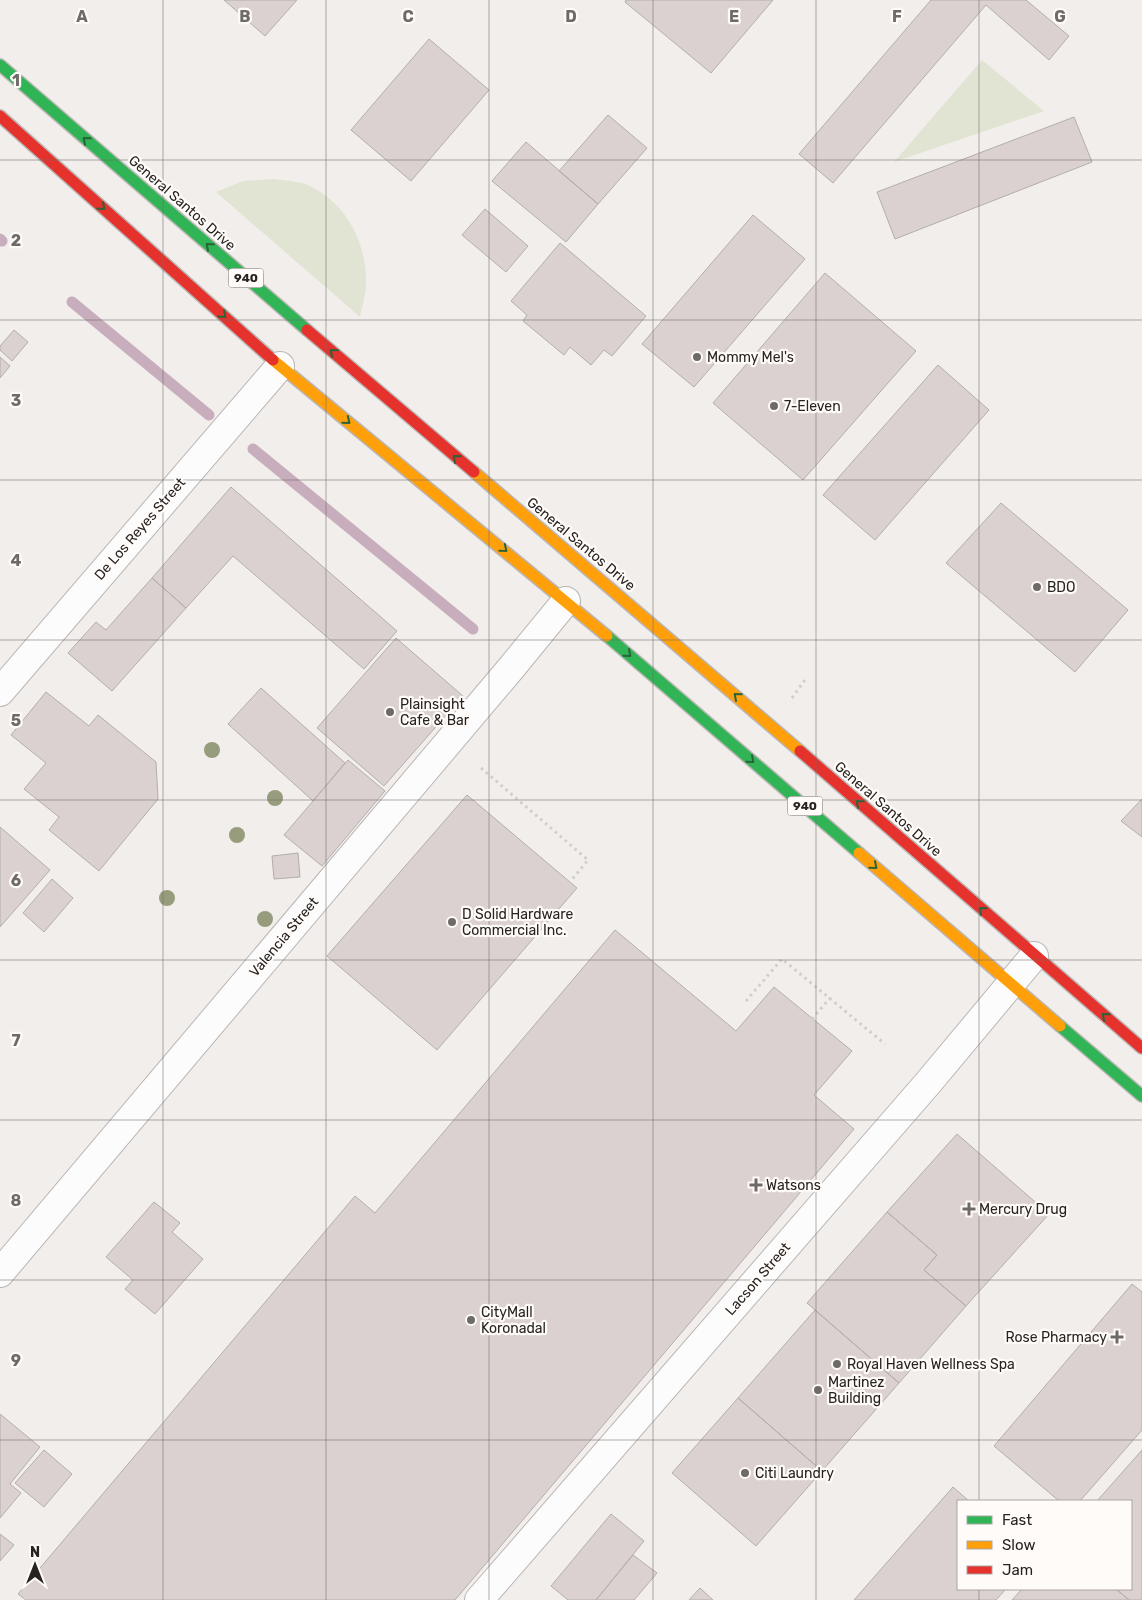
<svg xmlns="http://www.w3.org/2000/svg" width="1142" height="1600" viewBox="0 0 1142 1600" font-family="Rubik,sans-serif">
<rect width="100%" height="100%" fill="#f2eeec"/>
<path fill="#e1e4d3" d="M982,60l62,51 -150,51z
M274,179c12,2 28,2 38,8 35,18 55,57 54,96 0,11 -4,23 -6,34l-144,-125 27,-11z"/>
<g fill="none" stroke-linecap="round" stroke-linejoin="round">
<path stroke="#c8adbc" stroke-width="11" d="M0,239l2,2
M72,302l137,113
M253,449l220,180"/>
</g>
<path fill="#dbd1d0" stroke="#b2aead" d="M224,0h73l-32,36z
M626,0h147l-62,73 -86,-71z
M931,0h95l43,36 -20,24 -63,-55 -153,178 -34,-29z
M429,39l60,51 -78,91 -60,-51z
M608,115l39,33 -49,56 -39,-33z
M1074,117l18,45 -197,77 -18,-47z
M526,142l72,62 -32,38 -74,-61z
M485,209l43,37 -22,26 -44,-37z
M753,215l52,44 -111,128 -52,-43z
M560,243l86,73 -34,40 -8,-6 -13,15 -21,-18 -6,8 -41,-34 4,-6 -16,-14z
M825,273l91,78 -113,129 -90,-77z
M14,330l14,12 -16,19 -12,-11v-4z
M0,357l10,9 -10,12z
M938,365l51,45 -114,130 -52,-45z
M231,487l166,144 -33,38 -131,-113 -47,52 -34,-30z
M1001,503l127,107 -53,62 -129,-109z
M152,578l34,30 -74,83 -44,-38 28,-31 10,8z
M396,638l67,58 -79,90 -67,-58z
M261,688l84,75 -32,38 -85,-77z
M46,692l43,34 9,-11 58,47 2,37 -59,72 -50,-41 10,-13 -35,-28 22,-26 -35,-28z
M348,760l37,31 -63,75 -38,-31z
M467,795l110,93 -140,162 -110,-94z
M1142,799v38l-21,-16z
M0,827l50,43 -50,57z
M298,853l2,24 -26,2 -2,-23z
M52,879l21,19 -29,34 -21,-19z
M615,930l121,101 38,-44 78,64 -38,44 40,34 -399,471h-429l-8,-6 337,-398 20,17z
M957,1134l92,80 -83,92 -42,-36 13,-15 -50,-43z
M154,1202l26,21 -8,9 31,27 -48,55 -30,-25 8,-9 -27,-23z
M887,1212l50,43 -13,15 42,36 -67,77 -92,-80z
M1132,1284l10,8v138l-62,71h-21l-65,-55z
M815,1310l84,73 -77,88 -84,-73z
M738,1398l84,73 -66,75 -84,-73z
M0,1414l40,33 -30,37 11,9 -21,25z
M44,1450l28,24 -28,33 -29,-24z
M1142,1450v150h-13l-13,-11h15v-88h-34z
M953,1487l16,14h-11v88h48l-10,11h-142z
M611,1514l33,27 -48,59h-28l-17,-14z
M0,1534l14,11 -14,16z
M633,1555l24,18 -23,27h-38z
M700,1588l13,12h-24z
M1022,1589h94l13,11h-117z"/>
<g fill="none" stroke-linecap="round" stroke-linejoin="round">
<g stroke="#bab6b4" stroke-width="30">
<path id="street" d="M0,692l280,-326
M0,1273l512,-606 54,-66
M479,1600l449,-517 106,-127"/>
</g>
<g stroke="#bab6b4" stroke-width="14">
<path id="fast" d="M0,65l307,265
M607,636l252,217
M1060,1026l82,70"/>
</g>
<g stroke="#bab6b4" stroke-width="14">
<path id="slow" d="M273,360l334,276
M474,472l326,279
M859,853l201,173"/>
</g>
<g stroke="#bab6b4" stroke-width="14">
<path id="jam" d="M0,116l273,244
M307,330l167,142
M800,751l342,297"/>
</g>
<path stroke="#d0cecd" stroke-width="3" stroke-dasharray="2.5 4" stroke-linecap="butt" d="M792,698l13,-18
M481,768l107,92 -18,22
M746,1001l36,-42 103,85
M812,1019l18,-21"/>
<use href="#street" stroke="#fdfcfc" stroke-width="28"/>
<use href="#fast" stroke="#30b455" stroke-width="11"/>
<use href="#slow" stroke="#ff9f0a" stroke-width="11"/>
<use href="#jam" stroke="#e5322d" stroke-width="11"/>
</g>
<g fill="#979d7c">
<circle cx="212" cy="750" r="8"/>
<circle cx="275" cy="798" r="8"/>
<circle cx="237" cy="835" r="8"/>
<circle cx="167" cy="898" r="8"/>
<circle cx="265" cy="919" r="8"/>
</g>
<defs><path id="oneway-chevron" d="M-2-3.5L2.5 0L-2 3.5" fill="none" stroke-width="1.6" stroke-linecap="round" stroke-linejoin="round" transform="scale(1.25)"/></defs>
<g stroke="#2a6438">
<use href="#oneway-chevron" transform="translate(86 140) rotate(-139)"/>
<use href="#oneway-chevron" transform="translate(102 207) rotate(42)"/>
<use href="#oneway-chevron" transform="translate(209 246) rotate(-139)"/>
<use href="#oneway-chevron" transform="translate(223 315) rotate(42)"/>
<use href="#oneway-chevron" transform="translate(333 352) rotate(-139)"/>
<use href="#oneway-chevron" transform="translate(347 421) rotate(39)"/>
<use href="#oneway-chevron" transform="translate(456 458) rotate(-139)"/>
<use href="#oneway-chevron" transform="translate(504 549) rotate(39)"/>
<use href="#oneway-chevron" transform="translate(628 654) rotate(41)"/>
<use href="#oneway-chevron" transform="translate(737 696) rotate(-139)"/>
<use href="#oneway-chevron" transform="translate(751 760) rotate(41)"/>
<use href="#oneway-chevron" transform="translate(859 803) rotate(-139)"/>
<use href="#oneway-chevron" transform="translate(874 866) rotate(41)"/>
<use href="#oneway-chevron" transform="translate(982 910) rotate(-139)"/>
<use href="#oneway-chevron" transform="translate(1105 1016) rotate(-140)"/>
</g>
<path fill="none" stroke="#6d6a68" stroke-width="1" stroke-opacity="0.55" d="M163,0v1600M326,0v1600M489,0v1600M653,0v1600M816,0v1600M979,0v1501M0,160h1142M0,320h1142M0,480h1142M0,640h1142M0,800h1142M0,960h1142M0,1120h1142M0,1280h1142M0,1440h1142M979,1589v11"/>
<g fill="#6d6a68" stroke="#fffbf9" stroke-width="2">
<circle cx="697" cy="357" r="5"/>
<circle cx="774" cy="406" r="5"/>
<circle cx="1037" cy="587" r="5"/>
<circle cx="390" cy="712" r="5"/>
<circle cx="452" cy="922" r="5"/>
<path d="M753.5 1177.5h5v5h5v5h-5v5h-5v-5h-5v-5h5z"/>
<path d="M966.5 1201.5h5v5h5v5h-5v5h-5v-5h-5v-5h5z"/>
<circle cx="471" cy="1320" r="5"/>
<path d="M1114.5 1329.5h5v5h5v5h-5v5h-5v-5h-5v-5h5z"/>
<circle cx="837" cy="1364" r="5"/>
<circle cx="818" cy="1390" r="5"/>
<circle cx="745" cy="1473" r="5"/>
</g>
<g text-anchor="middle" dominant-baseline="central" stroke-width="4.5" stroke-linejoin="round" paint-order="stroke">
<g fill="#fffbf9" stroke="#676462" stroke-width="1">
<rect x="228.5" y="268.5" width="35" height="19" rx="4"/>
<rect x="787.5" y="796.5" width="35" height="19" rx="4"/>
</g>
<g font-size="12" font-weight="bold" fill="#262321">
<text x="246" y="278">940</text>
<text x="805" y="806">940</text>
</g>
<g font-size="14" fill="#262321" stroke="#fffbf9">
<text transform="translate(182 203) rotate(41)">General Santos Drive</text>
<text transform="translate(140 529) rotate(-49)">De Los Reyes Street</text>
<text transform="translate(581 544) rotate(40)">General Santos Drive</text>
<text transform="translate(888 809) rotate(41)">General Santos Drive</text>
<text transform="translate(284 937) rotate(-50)">Valencia Street</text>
<text transform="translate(758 1279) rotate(-49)">Lacson Street</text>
</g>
<g font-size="14" fill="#262321" stroke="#fffbf9" text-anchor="start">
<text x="707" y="357">Mommy Mel's</text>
<text x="784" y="406">7-Eleven</text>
<text x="1047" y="587">BDO</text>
<text x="400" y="704">Plainsight<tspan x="400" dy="16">Cafe &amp; Bar</tspan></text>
<text x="462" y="914">D Solid Hardware<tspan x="462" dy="16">Commercial Inc.</tspan></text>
<text x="766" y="1185">Watsons</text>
<text x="979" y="1209">Mercury Drug</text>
<text x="481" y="1312">CityMall<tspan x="481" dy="16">Koronadal</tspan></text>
<text x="1107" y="1337" text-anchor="end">Rose Pharmacy</text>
<text x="847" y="1364">Royal Haven Wellness Spa</text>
<text x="828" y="1382">Martinez<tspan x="828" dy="16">Building</tspan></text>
<text x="755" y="1473">Citi Laundry</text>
</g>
</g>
<g font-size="16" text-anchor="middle" font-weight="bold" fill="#6d6a68" stroke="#fffbf9" stroke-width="4.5" stroke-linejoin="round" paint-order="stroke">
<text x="82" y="22">A</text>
<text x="245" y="22">B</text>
<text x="408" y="22">C</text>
<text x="571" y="22">D</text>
<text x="734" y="22">E</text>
<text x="897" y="22">F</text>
<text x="1060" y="22">G</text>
<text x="16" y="86">1</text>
<text x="16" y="246">2</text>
<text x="16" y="406">3</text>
<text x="16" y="566">4</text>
<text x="16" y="726">5</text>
<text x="16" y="886">6</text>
<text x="16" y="1046">7</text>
<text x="16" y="1206">8</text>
<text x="16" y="1366">9</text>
</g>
<rect x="957" y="1500" width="175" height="90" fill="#fffbf9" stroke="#a8a5a3"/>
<rect x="967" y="1516" width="25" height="8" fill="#30b455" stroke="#a8a5a3"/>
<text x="1002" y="1525" font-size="15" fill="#262321">Fast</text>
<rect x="967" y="1541" width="25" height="8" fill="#ff9f0a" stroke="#a8a5a3"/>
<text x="1002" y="1550" font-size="15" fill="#262321">Slow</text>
<rect x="967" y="1566" width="25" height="8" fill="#e5322d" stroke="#a8a5a3"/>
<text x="1002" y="1575" font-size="15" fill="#262321">Jam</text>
<g transform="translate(35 1565)" stroke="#fffbf9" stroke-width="4" paint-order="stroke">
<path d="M0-4L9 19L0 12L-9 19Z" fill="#262321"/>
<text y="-8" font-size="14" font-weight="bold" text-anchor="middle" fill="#262321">N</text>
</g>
</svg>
